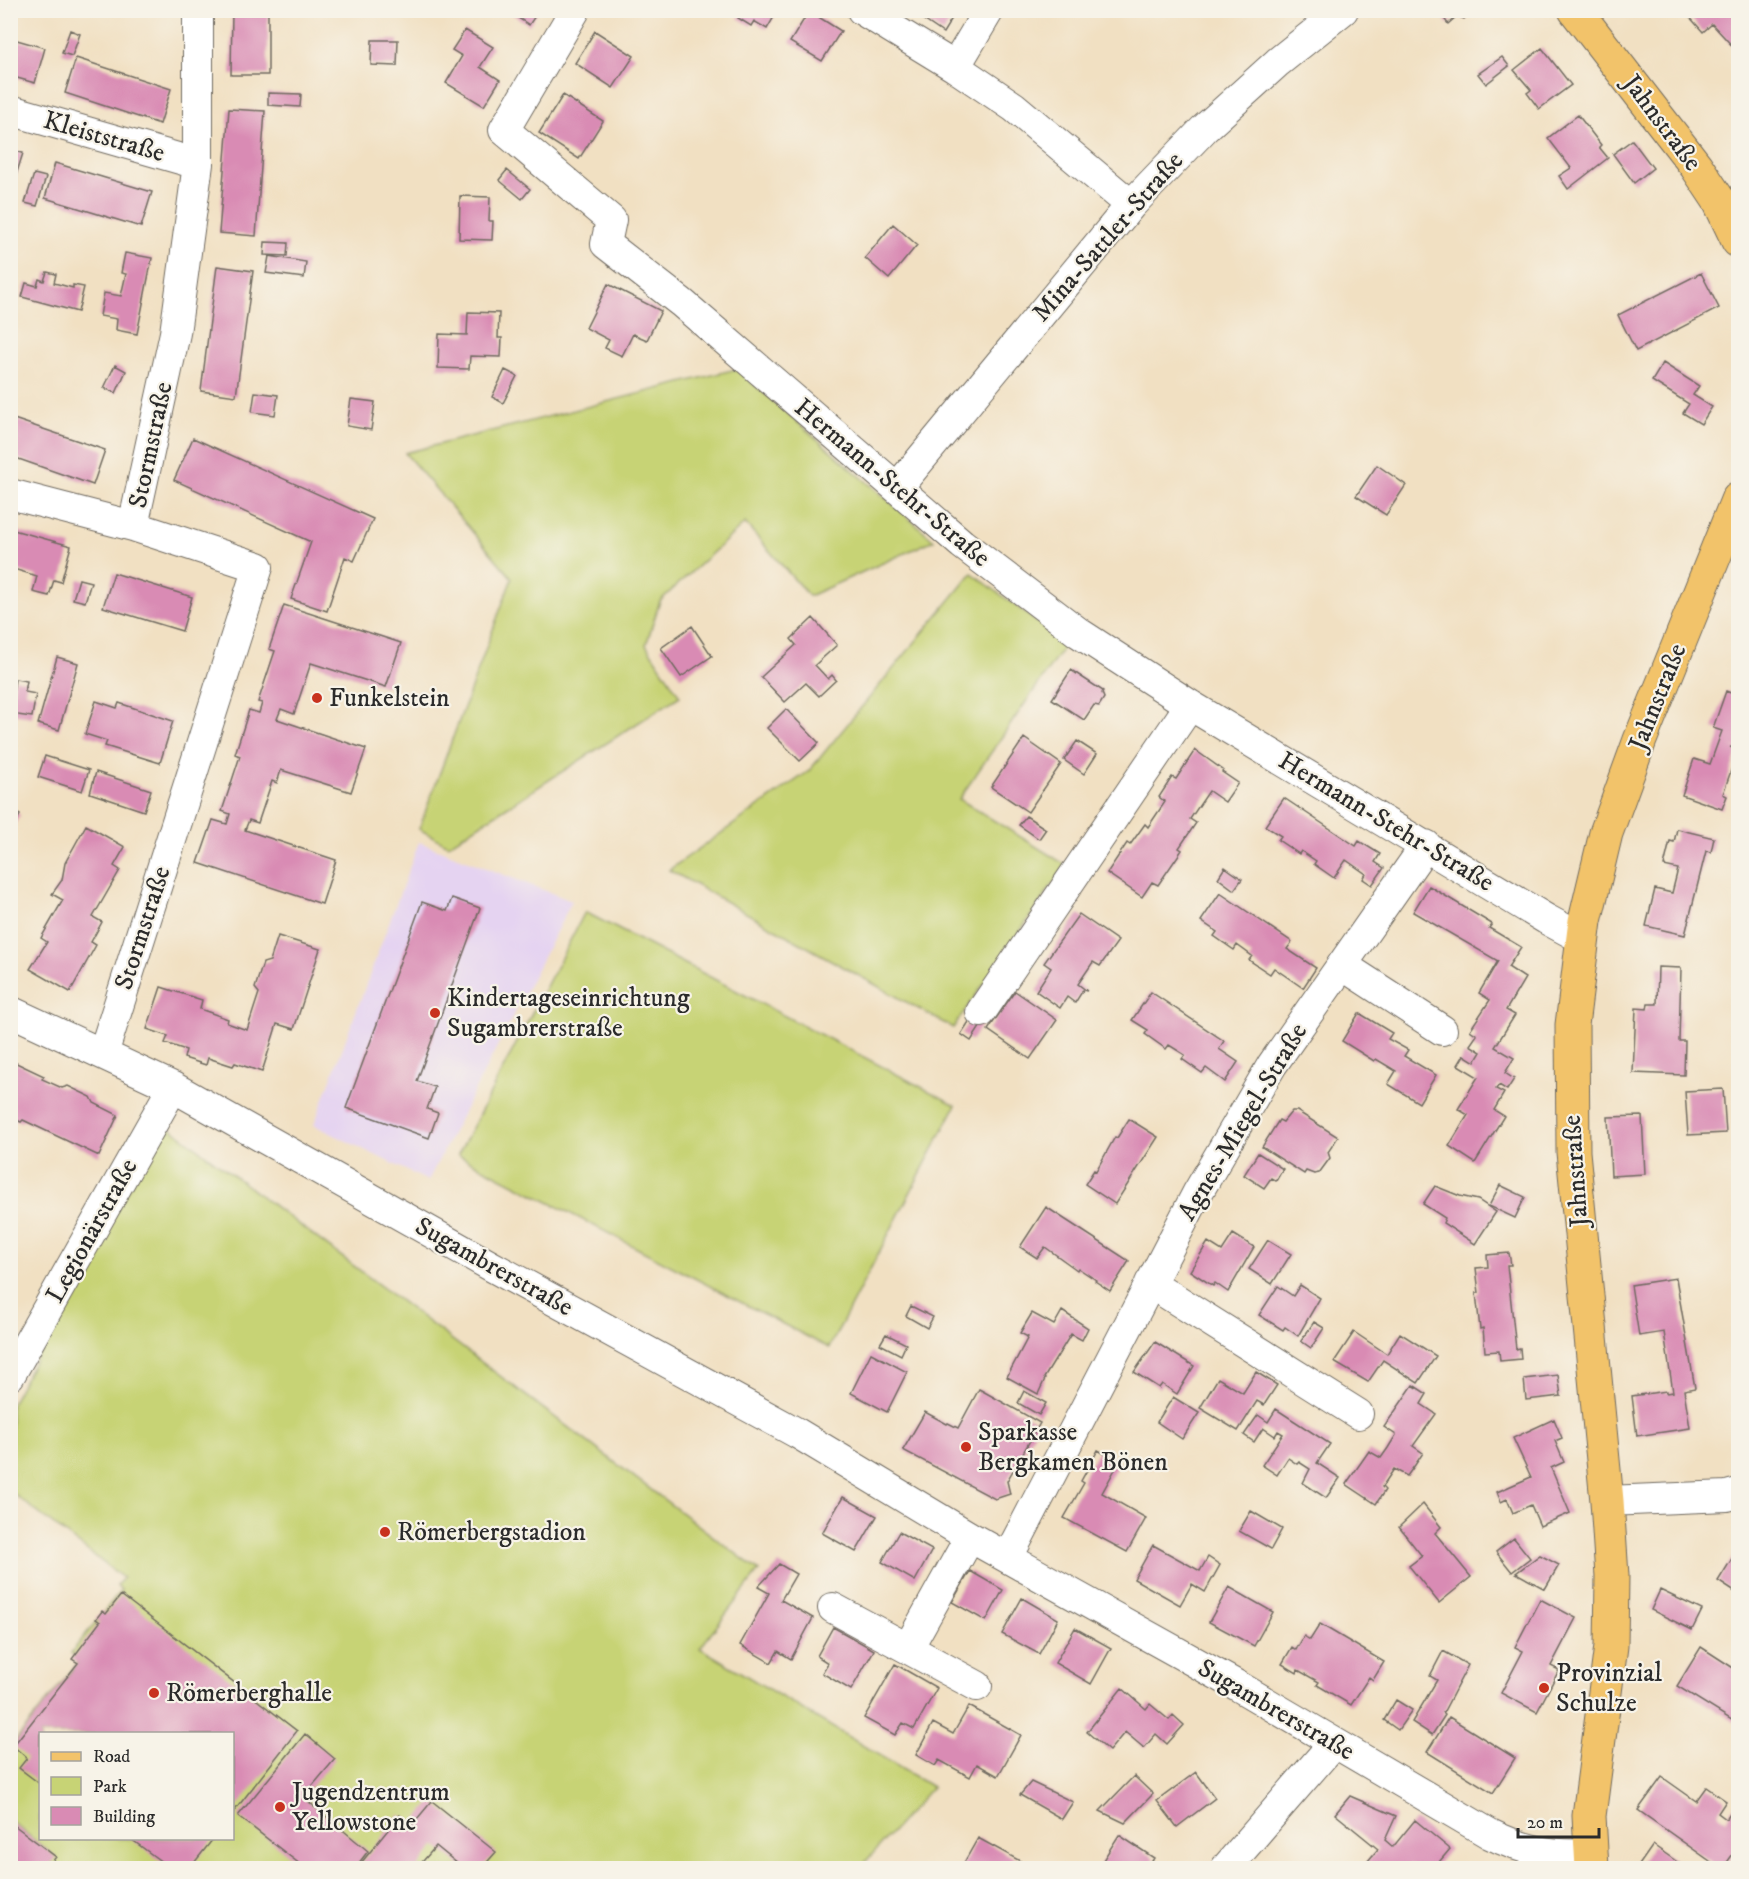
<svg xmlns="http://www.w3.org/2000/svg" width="1749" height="1879" viewBox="0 0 1749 1879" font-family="'IM FELL DW Pica',serif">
<rect width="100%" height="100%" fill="#f7f3e8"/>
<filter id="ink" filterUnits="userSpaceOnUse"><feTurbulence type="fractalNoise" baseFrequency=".0167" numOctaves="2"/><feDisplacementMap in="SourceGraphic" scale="12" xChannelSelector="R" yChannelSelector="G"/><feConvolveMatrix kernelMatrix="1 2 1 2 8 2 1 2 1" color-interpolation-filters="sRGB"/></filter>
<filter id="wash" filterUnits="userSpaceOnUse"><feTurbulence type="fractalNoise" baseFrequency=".008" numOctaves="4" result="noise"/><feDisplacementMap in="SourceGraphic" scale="24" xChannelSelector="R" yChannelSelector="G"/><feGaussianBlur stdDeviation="1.35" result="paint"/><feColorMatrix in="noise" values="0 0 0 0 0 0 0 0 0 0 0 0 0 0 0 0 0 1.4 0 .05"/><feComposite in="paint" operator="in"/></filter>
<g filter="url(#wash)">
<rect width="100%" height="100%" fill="#f1e0c2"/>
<path fill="#e5d3f1" d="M419,842l153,59 -144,280 -114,-56z"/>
<path fill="#c7d375" stroke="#797f50" stroke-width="1.5" d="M736,369l198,171 -125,56 -64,-73 -85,78 -14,44 34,51 -232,149 -29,-16 93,-251 -107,-125z
M972,573l94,71 -107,155 107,66 -113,163 -284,-158 140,-99z
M585,912l371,193 -127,243 -371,-193z
M164,1123l595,448 -59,77 232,139 -72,81h-671l21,-29 22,-1v-104h-192v49l-5,-3 5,4v54l167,1 -23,29h-137l8,-11 -44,-36 -1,-73 70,-88 -9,-7 50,-63 -4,-5 6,-7 -112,-86v-88z"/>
<g id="blocks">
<path fill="#d98bb4" d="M232,10h36v65h-37z
M506,10h33l-10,15z
M737,10h41l-11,19 -13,-8 -3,5 -13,-8 3,-5z
M913,10h44l-14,23 -31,-21z
M1438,10h37l-11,9 -7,-3 -9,8z
M1691,10h25l5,5 5,-5h12v42l-26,-28 -9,8 -16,-18z
M809,11l32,20 -19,30 -32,-19z
M70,30l10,4 -8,22 -10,-3z
M465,30l28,17 -13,20 20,13 -16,26 -38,-23 16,-27 -10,-6z
M595,31l39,25 -21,32 -38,-25z
M10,38l35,10 -10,35 -25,-7z
M372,40h26l-1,26 -26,-1z
M1542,48l29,37 -32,24 -12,-16 4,-3 -17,-20z
M1502,57l7,9 -23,18 -8,-10z
M76,58l95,31 -11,35 -95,-31z
M268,93l33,1 -1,13 -32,-2z
M563,95l40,26 -24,38 -40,-26z
M229,109l36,2 -9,125 -37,-3z
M1578,115l23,30 -2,2 9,11 -40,31 -9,-13 12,-8 -23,-30z
M1632,140l21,28 -19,15 -21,-29z
M10,150l13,3 -11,35h-2z
M55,163l97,29 -11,35 -96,-29z
M507,170l23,19 -8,10 -23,-19z
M34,174l12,3 -9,29 -12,-3z
M460,196l30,1 -1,24h4l-1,19 -33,-1z
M893,224l24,21 -28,34 -24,-21z
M265,242l23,1 -1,13 -23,-1z
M125,253l27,5 -15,76 -21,-4 1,-11 -17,-3 4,-23 17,3 5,-22 -5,-1z
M269,256l37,6 -2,16 -38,-5z
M217,266l36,5 -17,125 -35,-5z
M47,272l9,2 -2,9 19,5v-3l11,2 -6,25 -56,-15 4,-14 11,3 2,-7 5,2z
M1701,273l18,35 -83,43 -18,-36z
M608,284l53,27 -14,29 -14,-6 -11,22 -17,-8 4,-8 -23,-12z
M468,312l31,1 -1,25h4l-1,19 -31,-1 -1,13 -31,-1 1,-34 28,1z
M1663,363l36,23 -6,9 19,12 -11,17 -18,-11 6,-9 -37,-23z
M115,365l11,6 -10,22 -12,-5z
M505,370l12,6 -14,27 -11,-6z
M255,392l23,3 -3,20 -23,-3z
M351,399l24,3 -4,28 -24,-4z
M11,418l94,32 -12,35 -83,-29z
M193,438l180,81 -19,42 -9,-4 -18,54 -36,-12 20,-57 -137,-62z
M1377,465l29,20 -20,30 -30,-19z
M10,529l61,17 -10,36 -7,-2 -5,16 -16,-4 4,-16 -27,-8z
M114,573l78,24 -10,34 -79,-24z
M79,579l12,3 -6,20 -12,-3z
M284,605l117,38 -15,44 -75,-24 -17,51 -13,-5 -4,10 89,30 -15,43 -70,-22 -4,13 -5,-2 -14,42 -9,-3 -4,10 91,30 -14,44 -124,-41 15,-43 14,4 3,-10 -8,-3 18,-55 -5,-2 14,-44 10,3 3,-10 -4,-1 17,-51 -6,-2z
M813,618l24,27 -22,20 13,14 4,-4 4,5 -17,16 -13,-13 -21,19 -24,-25 35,-32 -5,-6z
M692,626l20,30 -31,21 -20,-29z
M57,657l21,6 -19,67 -21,-6z
M1071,670l32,21 -1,2 2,5 -5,8 -5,-1 -10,15 -32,-21z
M15,679l12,2 -2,11 11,2 -4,23 -22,-3z
M1726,691l12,5v53l-8,-2 8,3 -15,44 4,2 -5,13 -40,-14 12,-36 16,5 12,-33 -9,-3z
M96,701l21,7 2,-5 54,18 -13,42 -55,-17 2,-5 -22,-7z
M786,709l33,34 -19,18 -33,-33z
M1024,738l37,26 -33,48 -37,-25z
M1077,741l20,13 -13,20 -20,-14z
M1195,750l28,20 -1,2 16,11 -13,19 -16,-11 -19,28 6,4 -17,25 3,2 -24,35 -6,-3 -10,15 -35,-24 20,-30 3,2 15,-21 3,3 17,-25 -6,-5 13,-20 4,2z
M45,756l44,14 -7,21 -44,-14z
M96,772l55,18 -7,21 -54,-18z
M1284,798l72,48 3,-5 21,13 -5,8 9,6 -12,17 -9,-6 3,-5 -20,-14 -12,18 -20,-14 2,-3 -15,-10 -2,3 -21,-14 3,-4 -16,-10z
M10,809l10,6 -10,17z
M1026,816l20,13 -7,10 -20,-14z
M86,825l39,22 -11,19 6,4 -27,47 9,5 -11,20 5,3 -26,47 -40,-23 17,-27 -6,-4 22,-38 -11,-6 10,-14 3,-17z
M1677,829l37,9 -3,14 -5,-1 -21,84 -39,-9 9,-37 17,4 6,-24 -14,-3 6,-25 4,1z
M1225,867l17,12 -8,11 -16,-12z
M1429,886l63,38 -3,4 32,19 -13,20 17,11 -19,32 9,5 -20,32 19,11 -9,15 9,6 -7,11 -8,-5 -3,4 8,4 -10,17 10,6 -29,47 -26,-17 19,-31 -10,-6 20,-32 -20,-12 6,-10 11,7 6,-10 -11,-7 7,-10 -7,-5 20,-30 -11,-7 19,-32 -85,-49z
M1220,893l72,49 -5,7 29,19 -13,20 -29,-20 -4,6 -21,-14 3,-4 -15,-11 -3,5 -20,-14 3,-4 -16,-11z
M452,898l28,10 -63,173 18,6 -8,22 11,4 -9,25 -83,-30 76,-206 25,9z
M1079,914l39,27 -18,25 -7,-4 -15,22 9,7 -4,-1 -8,13 -8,-6 -7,11 -24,-17 15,-23 -7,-5z
M278,936l42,13 -26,80 -17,-5 -15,48 -27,-9 -2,3 -25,-8 -2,7 -22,-7 2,-8 -21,-7 3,-7 -21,-7 14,-42 41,13 -2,9 28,10 -1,4 20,7 12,-37 -4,-5 8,-25 7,-2z
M1658,967l23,1 -2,73h6l-1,34 -51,-2 3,-65 11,1 1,-5h9z
M1015,991l42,29 -27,39 -42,-29z
M1151,992l73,49 -5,8 19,13 -13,20 -19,-14 -4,5 -20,-14 3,-4 -16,-10 -3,4 -21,-15 3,-4 -16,-10z
M976,1011l10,7 -15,23 -10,-7z
M1359,1013l33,20 -4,6 20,11 -4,6 32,19 -17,28 -31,-19 8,-13 -20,-12 -2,2 -32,-20z
M10,1060l34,16 -2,3 20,9 6,-2 23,11 3,6 24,12 -19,41 -76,-36 -2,2 -11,-5z
M1723,1089l3,44 -38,2 -3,-44z
M1292,1111h5l41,26 -10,15 2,6 -11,15 -5,1 -8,-3 -2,3 -42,-27 17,-27 4,2z
M1642,1116l3,58 -34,2 -3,-59z
M1129,1119l29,18 -43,67 -30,-20 9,-14 2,1 19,-34 2,1z
M1734,1124l4,1v20l-3,-1z
M1258,1153l25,16 -7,12 -5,-3 -7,10 -20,-13z
M1500,1185l25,12 -10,21 -26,-12z
M1435,1186l25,10 18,4 18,12 -21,32 -32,-21 2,-5 -22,-14z
M1046,1207l83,54 -19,30 -15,-10 1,-1 -18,-12 -1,2 -32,-23 -8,11 -17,-11z
M1233,1234l21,13 -26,45 -13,-9 -2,3 -23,-15 18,-29 14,9z
M1268,1240l23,14 -19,30 -23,-15z
M1509,1253l2,12h-4l9,84 4,-1 1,11 -21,2 -1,-10 -14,1 -2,-24 -3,1 -4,-36h3l-3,-25 12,-1 -1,-12z
M1676,1278l19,110 -11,2 6,38 -53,8 -5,-40 34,-5v2l7,-1 -9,-60 -25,4 -8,-51z
M1300,1285l20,13 -22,38 -13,-9 -2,3 -24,-15 19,-29 15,10z
M911,1306l22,11 -6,11 -21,-12z
M1062,1311l26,17 -6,12 -11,-6 -27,44 1,1 -7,15 -31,-17 21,-40 -8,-4 12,-20 22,12z
M1314,1322l10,6 -13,20 -10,-7z
M1354,1332l33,22 13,-21 36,23 -18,27 -35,-23 -15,22 -34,-20z
M886,1334l20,10 -5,11 -21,-11z
M1155,1342l39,24 -17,28 -15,-10 -3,4 -25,-16z
M871,1353l36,19 -20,40 -36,-19z
M1256,1372l21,13 -13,20 -7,-4 -19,30 -38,-23 18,-30 25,15z
M1558,1375l3,21 -35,4 -2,-21z
M1413,1385l14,9 -6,10 15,10 -23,32 10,7 -8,12 -8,11 -13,-7 -12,18 3,3 -9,14 -30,-20 23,-33 12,7 7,-10 8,-13 -12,-8z
M979,1389l61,34 -33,58 3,13 -15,5 -92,-49 22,-38 22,12 1,-1 10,5z
M1024,1391l22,12 -7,12 -21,-12z
M1173,1397l26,16 -17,26 -25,-17z
M1276,1409l54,35 -13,19 23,15 -14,20 -23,-15 7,-14 -11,-7 -2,2 -9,-6 -11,17 -15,-10 21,-31 -5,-3 -3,5 -12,-8 -9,14 -10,-7 14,-20 10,7z
M1554,1419l8,19 -7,3 9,21 -13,6 19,45 -30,13 -9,-21 -18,8 -6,-14 -6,3 -4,-10 34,-15 -18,-39z
M1098,1450l21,12 -17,31 44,25 -19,34 -63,-34 20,-35 -3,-2z
M843,1497l34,19 -21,36 -34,-19z
M1423,1504l18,23 -6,6 36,44 -32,26 -30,-37 13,-10 -23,-29z
M1251,1511l31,18 -11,20 -32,-18z
M899,1532l33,18 -17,31 -33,-19z
M1514,1538l16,20 -18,14 -16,-20z
M1153,1545l47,26 8,-14 12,8 -15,27 -13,-8 -12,21 -46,-26z
M1738,1549v45l-20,-13z
M1540,1555l19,10 -14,24 -29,-16z
M779,1564l17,10 -15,26 32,18 -22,41 -13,-8 -7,12 -31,-18 29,-52 -11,-6z
M970,1571l33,19 -17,31 -34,-19z
M1229,1587l44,25 -19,34 -45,-24z
M1660,1590l42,20 -10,20 -41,-20z
M121,1595l176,136 -65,83v-80h-192v50l-21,-16 8,-10 -14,-12 65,-83 -6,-4 28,-37 -4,-3 6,-8 4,3z
M1022,1598l36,21 -19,35 -37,-20z
M1540,1599l36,19 -25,48 8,4 -22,42 -36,-19 22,-42 -8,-4z
M1320,1624l64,38 -11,18 -4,-3 -18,28 -34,-20 2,-3 -21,-12 -1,3 -15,-9 10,-17 4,3 8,-14 6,4z
M833,1627l41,23 -23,40 -29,-17 6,-10 -11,-7z
M1075,1628l36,20 -20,36 -36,-21z
M1701,1647l37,24v53l-61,-38z
M1443,1651l25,14 -25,48 2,2 -13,20 -20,-13 25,-42 -7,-4z
M895,1664l42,24 -23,41 -11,-6 -8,12 -31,-17z
M1122,1688l24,21 4,-5 19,16 4,-5 11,10 -17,19 -11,-10 -12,14 -19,-16 -16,19 -22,-19z
M1396,1700l16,10 -14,20 -14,-10z
M969,1706l52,29 -23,41 -21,-12 -7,13 -31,-17 -4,6 -19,-11 17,-32 20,11z
M1449,1717l66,41 -22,35 -66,-41z
M305,1734l30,25 -32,38 65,54 -13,17h-50l-67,-52z
M1196,1772l19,26 -38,29 -20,-26z
M1134,1776l19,18 -28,29 -25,-12z
M1662,1777l34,24 10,-14 20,14 -8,12 8,6 12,-18v46l-15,21h-3l-82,-58z
M1031,1782l42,20 -11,17 -42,-24z
M1350,1796l46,20 -11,24 8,7 22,-27 35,29 -16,19h-18l-5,-4 -4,4h-45l16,-19 -43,-35z
M432,1801l64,51 -14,16h-19l-27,-22 -19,22h-60l43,-53 12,10z
M10,1822l46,35 -9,11h-37z
M1119,1835l35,23 -6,10h-50z
M978,1838l44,24 -3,6h-58z
M131,1839h82l-23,29h-20z
M1653,1845l33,23h-49z"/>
</g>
</g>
<g filter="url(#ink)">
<use href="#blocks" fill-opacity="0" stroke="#706a60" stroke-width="1.5"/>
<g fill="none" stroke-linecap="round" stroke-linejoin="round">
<g stroke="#706a60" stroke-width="32">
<path id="minor" d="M575,10l-71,120 107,90 -5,24 76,59 280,241 117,89 111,72 356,214 37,20
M862,10l93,57 59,40 117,98
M955,67l34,-57
M10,110l188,54
M897,488l234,-283 73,-76 74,-67 65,-52
M10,494l123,32 125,41 -155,487
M133,526l42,-193 23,-169v-154
M1342,965l100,65
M10,1011l163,76 318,179 306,167 173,104 268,149 252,148c35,17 61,22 100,20
M981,1012l209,-307
M1150,1283l208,131
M10,1375l163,-288
M1607,1501l120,-5 11,-3
M1008,1557l190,-365 74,-127 154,-220
M833,1608l144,78
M908,1648l62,-111
M1226,1868l108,-125"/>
</g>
<g stroke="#706a60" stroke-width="35">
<path id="major" d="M1575,10l121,156 22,33 20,42
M1592,1868l-3,-52 22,-170 1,-70 -5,-75 -34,-349 -1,-127 13,-104 21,-88 34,-93 98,-242"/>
</g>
<use href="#minor" stroke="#fff" stroke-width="30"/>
<use href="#major" stroke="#f2c36a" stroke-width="33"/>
</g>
</g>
<g fill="#c8321e" stroke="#f7f3e8" stroke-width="2">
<circle cx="317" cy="698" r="6"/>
<circle cx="435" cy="1013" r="6"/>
<circle cx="966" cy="1447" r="6"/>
<circle cx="385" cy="1532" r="6"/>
<circle cx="1544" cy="1688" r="6"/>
<circle cx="154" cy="1693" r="6"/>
<circle cx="280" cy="1807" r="6"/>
</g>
<g text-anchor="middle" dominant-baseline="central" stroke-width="4.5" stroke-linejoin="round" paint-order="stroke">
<g font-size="26" fill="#2b2b2b" stroke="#f7f3e8">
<text transform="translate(1662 123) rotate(53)">Jahnstraße</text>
<text transform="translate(104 137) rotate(16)">Kleiststraße</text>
<text transform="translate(1108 237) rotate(-49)">Mina-Sattler-Straße</text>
<text transform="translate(151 445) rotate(-78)">Stormstraße</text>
<text transform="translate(892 483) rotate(40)">Hermann-Stehr-Straße</text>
<text transform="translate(1658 697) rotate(-68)">Jahnstraße</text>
<text transform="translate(1386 822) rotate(31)">Hermann-Stehr-Straße</text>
<text transform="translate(143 928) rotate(-72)">Stormstraße</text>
<text transform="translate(1243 1122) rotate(-59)">Agnes-Miegel-Straße</text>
<text transform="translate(1576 1171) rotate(-94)">Jahnstraße</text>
<text transform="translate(92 1231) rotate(-61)">Legionärstraße</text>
<text transform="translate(494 1267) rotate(29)">Sugambrerstraße</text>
<text transform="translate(1276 1710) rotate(30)">Sugambrerstraße</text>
</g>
<g font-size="26" fill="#2b2b2b" stroke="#f7f3e8" text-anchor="start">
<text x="329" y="698">Funkelstein</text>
<text x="447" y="998">Kindertageseinrichtung<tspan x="447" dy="30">Sugambrerstraße</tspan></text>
<text x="978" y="1432">Sparkasse<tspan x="978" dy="30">Bergkamen Bönen</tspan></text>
<text x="397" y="1532">Römerbergstadion</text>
<text x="1556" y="1673">Provinzial<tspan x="1556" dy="30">Schulze</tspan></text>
<text x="166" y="1693">Römerberghalle</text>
<text x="292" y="1792">Jugendzentrum<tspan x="292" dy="30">Yellowstone</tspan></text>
</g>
</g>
<rect width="1749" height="1879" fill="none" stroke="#f7f3e8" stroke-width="36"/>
<rect x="39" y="1732" width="195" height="108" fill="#f7f3e8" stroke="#a5a39c" stroke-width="1.5"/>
<rect x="51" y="1752" width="30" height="9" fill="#f2c36a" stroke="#a5a39c" stroke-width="1.5"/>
<text x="93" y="1762" font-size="18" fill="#2b2b2b">Road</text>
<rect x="51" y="1777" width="30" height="18" fill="#c7d375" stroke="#a5a39c" stroke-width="1.5"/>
<text x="93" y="1792" font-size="18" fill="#2b2b2b">Park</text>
<rect x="51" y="1807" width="30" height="18" fill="#d98bb4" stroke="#a5a39c" stroke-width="1.5"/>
<text x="93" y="1822" font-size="18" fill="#2b2b2b">Building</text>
<path d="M1518 1828v9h81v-9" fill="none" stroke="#2b2b2b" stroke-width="3"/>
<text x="1527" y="1828" font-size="18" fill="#2b2b2b" stroke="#f7f3e8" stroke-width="4.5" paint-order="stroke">20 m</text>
</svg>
